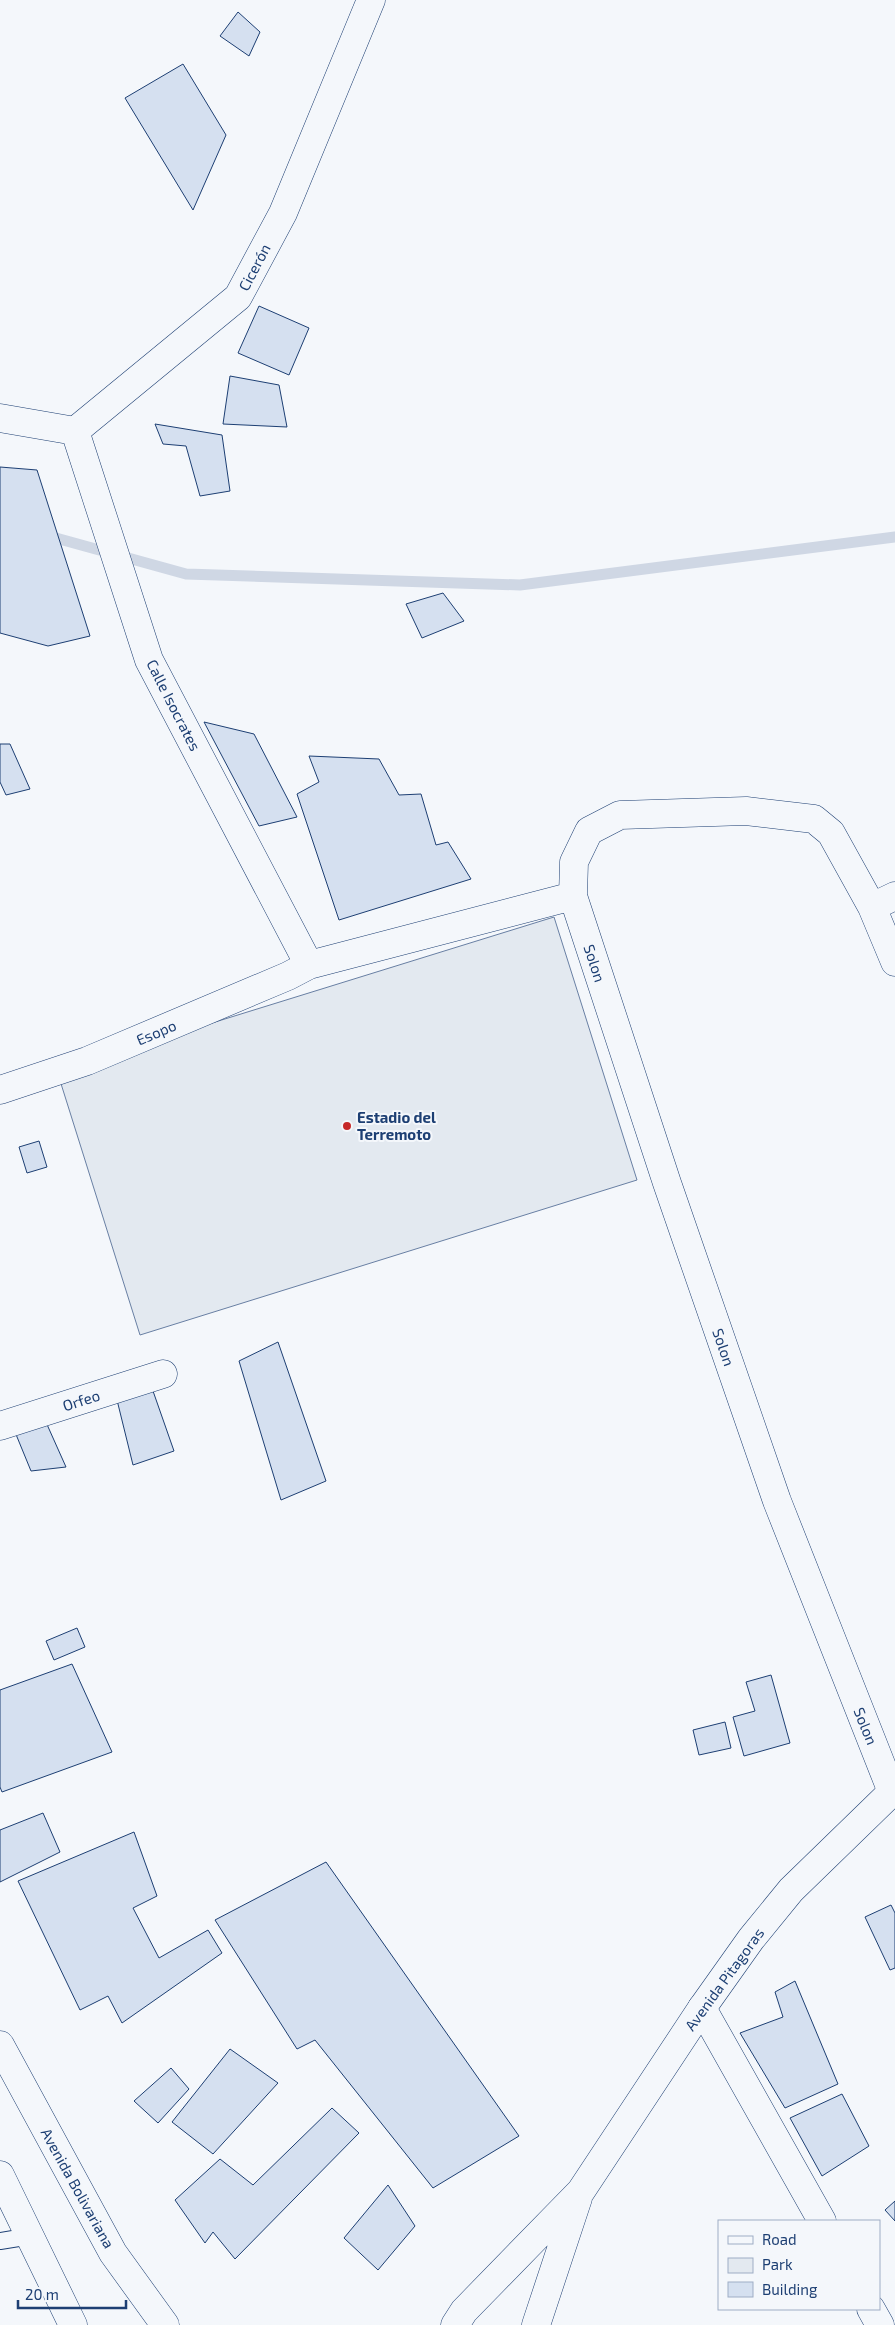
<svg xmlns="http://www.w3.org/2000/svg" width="895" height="2325" viewBox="0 0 895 2325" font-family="'Exo 2',sans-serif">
<rect width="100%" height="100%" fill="#f4f7fb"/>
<path fill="#e3e9f0" stroke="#687fa3" d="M554,917l83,263 -497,155 -83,-264z"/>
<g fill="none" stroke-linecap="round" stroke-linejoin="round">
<path stroke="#cfd7e4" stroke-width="11" d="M45,535l141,39 334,11 375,-48"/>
</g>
<path fill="#d5e0f0" stroke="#1d3f73" d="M238,12l22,20 -11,24 -29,-20z
M183,64l43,71 -33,75 -68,-112z
M259,306l50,22 -20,47 -51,-22z
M230,376l49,9 8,42 -64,-3z
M155,424l67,11 8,56 -30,5 -14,-50 -23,-2z
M0,467l37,3 53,166 -42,10 -48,-13z
M443,593l21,28 -42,17 -16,-34z
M204,722l50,12 43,83 -38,9z
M0,744h10l20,45 -24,6 -6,-13z
M309,756l70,3 20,36 22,-1 15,51 12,-3 23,37 -132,41 -42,-126 22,-12z
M39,1141l8,26 -20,6 -8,-26z
M278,1342l48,139 -45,19 -42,-139z
M153,1391l21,60 -41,14 -16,-65z
M45,1420l21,47 -35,4 -16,-39z
M77,1628l8,19 -31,13 -8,-19z
M72,1664l40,88 -110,40 -2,-5v-97z
M771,1675l19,68 -46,13 -11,-39 22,-6 -9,-29z
M725,1722l6,26 -32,7 -6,-25z
M43,1813l17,39 -60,30v-52z
M134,1832l23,64 -24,12 26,50 49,-28 14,23 -100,70 -14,-27 -28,14 -62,-129z
M326,1862l193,274 -86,52 -118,-148 -18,9 -82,-129z
M891,1905l4,8v55l-5,2 -25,-53z
M795,1981l43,103 -53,24 -45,-75 43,-16 -8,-25z
M230,2049l48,34 -65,71 -41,-32z
M171,2068l18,21 -31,34 -24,-22z
M842,2094l27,52 -47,30 -32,-58z
M332,2108l27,25 -124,126 -22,-27 -8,11 -30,-43 45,-41 33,26z
M388,2185l27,41 -37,44 -34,-32z
M895,2201v20l-10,-11z"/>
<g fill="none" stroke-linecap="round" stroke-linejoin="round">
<g stroke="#1d3f73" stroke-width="18">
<path id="service" d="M0,2241l31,-5"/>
</g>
<g stroke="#1d3f73" stroke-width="29">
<path id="minor" d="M0,418l75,13 163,-134 45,-84 88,-213
M75,431l74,229 160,305
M872,907l23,-11
M0,1090l87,-29 201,-85 21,-11 264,-69
M0,1426l163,-52
M892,1792l-115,-291 -110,-318 -94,-287 1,-34 15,-31 31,-16 126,-4 68,8 17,14 41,74 23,55
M702,2008l120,213
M871,2309l9,16"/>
</g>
<g stroke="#1d3f73" stroke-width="29">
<path id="secondary" d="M455,2325l9,-14 117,-120 121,-183 49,-69 40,-49 104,-101
M536,2325l42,-127"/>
</g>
<g stroke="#1d3f73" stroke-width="29">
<path id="trunk" d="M0,2045l113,208 52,72
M0,2175l73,150"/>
</g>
<use href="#service" stroke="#f4f7fb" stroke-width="16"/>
<use href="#minor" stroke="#f4f7fb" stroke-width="28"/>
<use href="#secondary" stroke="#f4f7fb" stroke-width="28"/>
<use href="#trunk" stroke="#f4f7fb" stroke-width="28"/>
</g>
<circle fill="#c62828" stroke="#f4f7fb" stroke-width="2" cx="347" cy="1126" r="5"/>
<g text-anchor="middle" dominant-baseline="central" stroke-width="4" stroke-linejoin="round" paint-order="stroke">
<g font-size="15" fill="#1d3f73" stroke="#f4f7fb">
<text transform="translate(254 267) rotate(-62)">Cicerón</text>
<text transform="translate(174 705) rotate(63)">Calle Isocrates</text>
<text transform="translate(595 963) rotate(72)">Solon</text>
<text transform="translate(156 1032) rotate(-23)">Esopo</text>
<text transform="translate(724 1347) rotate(71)">Solon</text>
<text transform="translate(81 1400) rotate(-18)">Orfeo</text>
<text transform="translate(866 1726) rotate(68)">Solon</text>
<text transform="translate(724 1979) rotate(-54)">Avenida Pitagoras</text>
<text transform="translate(78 2188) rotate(61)">Avenida Bolivariana</text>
</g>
<g font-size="15" font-weight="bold" fill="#1d3f73" stroke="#f4f7fb" text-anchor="start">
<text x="357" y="1117">Estadio del<tspan x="357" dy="17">Terremoto</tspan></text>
</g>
</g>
<rect x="718" y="2220" width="162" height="90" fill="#f4f7fb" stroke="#9eadc5"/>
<rect x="728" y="2236" width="25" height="8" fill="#f4f7fb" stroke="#9eadc5"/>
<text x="762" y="2245" font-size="15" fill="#1d3f73">Road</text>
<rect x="728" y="2258" width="25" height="15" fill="#e3e9f0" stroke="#9eadc5"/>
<text x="762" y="2270" font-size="15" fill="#1d3f73">Park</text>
<rect x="728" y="2282" width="25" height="15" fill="#d5e0f0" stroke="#9eadc5"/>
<text x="762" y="2295" font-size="15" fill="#1d3f73">Building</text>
<path d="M18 2300v8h108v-8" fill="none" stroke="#1d3f73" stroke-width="2.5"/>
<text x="25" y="2300" font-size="15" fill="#1d3f73" stroke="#f4f7fb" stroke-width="4" paint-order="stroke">20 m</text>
</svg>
